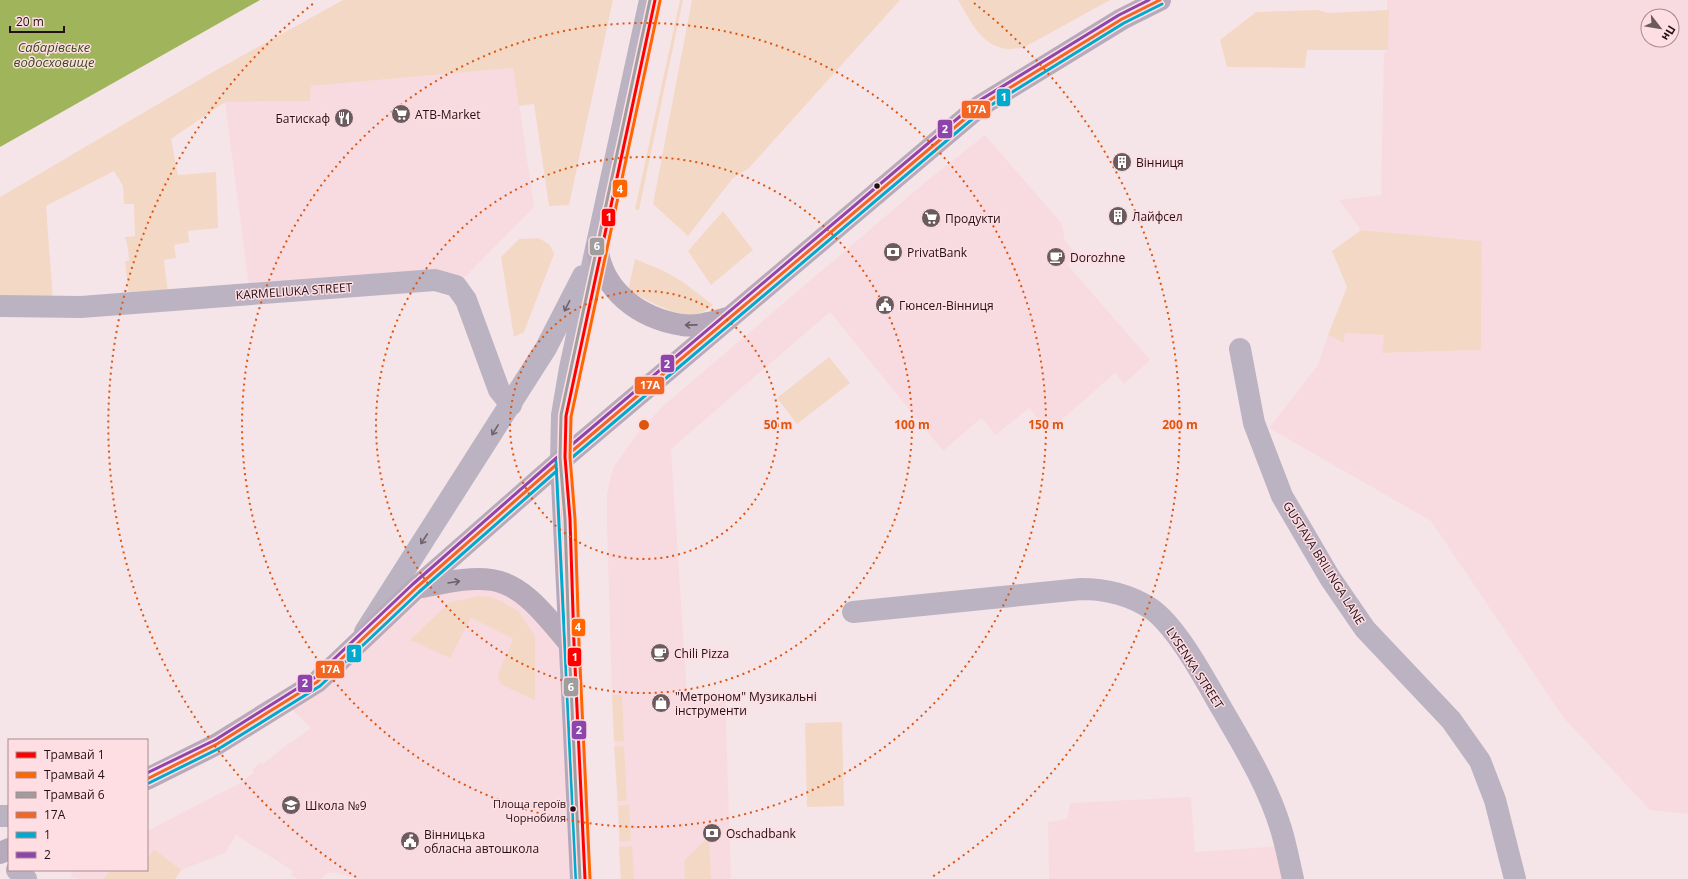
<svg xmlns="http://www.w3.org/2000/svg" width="1688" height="879" viewBox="0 0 1688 879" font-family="'Open Sans',sans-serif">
<rect width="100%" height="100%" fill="#f6e5e8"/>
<path fill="#f8dbe0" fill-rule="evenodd" d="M1387,0h301v814l-38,-4 -87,-93 -132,-196 -162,-93 49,-63 10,-30 16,8 1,-10 39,2 -1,18 98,-3 1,-109 -121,-11 -22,-30 42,-5 3,-142 4,-3zM1648,16h24v24h-24z
M514,68l20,139 -78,79 -206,8 -25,-192 85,-1 1,-15z
M985,135l77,89 3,17 12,14 -10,9 83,96 -26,24 -9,-11 -66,58 -20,-23 -33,27 -15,-17 -38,33 -113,-139 -159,137 16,245 38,-1 6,186h-110l-9,-184 -5,-170v-32l6,-25 24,-34 25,-27 267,-228z
M492,580l77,63 11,236h-220l-30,-7 -9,7h-23l-7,-4 2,-4 -57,-36 -11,18 -44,17 -6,9h-98l-6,-3 1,-6h75v-39l93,-48 14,-11 -2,-2 9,-8 2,2 17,-14 31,-22 -27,-26 132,-114z
M1191,797l4,55 86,-6 8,33h-240l-1,-57 19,-3 3,-16z"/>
<path fill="#f4d8c6" d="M343,0h270l-44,205 -20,1 -15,-102 -15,2 -6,-38 -202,18 -1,15 -85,1 -54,37 7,36 38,-3 2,56 -30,3 1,11 -15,3 2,13 -12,2 4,33 -39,4 -4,-36h4l-1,-13 -3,-11 10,-1 -1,-32h-10l-1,-18 -9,-15 -68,35 7,94 -53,-2v-101l211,-124z
M680,0h3l-44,210 -4,-1z
M692,0h208l-151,168 -16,10 -45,58 -35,-32z
M958,0h152l-87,48c-5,0 -10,1 -16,1 -26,-3 -37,-29 -49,-49z
M1318,10l11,3 60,-3 -1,40h-81l-2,18 -78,-1 -7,-27 36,-28z
M723,211l30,39 -42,35 -23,-34z
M1361,230l121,11 -1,109 -99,3 2,-18 -39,-2 -1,10 -16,-8 19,-48 -15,-36z
M539,238l11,7 4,9 -30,78 -10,5 -13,-80 18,-18z
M635,259l27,11 21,12 30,23c-4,3 -9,7 -14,9 -16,7 -55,-16 -71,-23z
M829,357l21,26 -53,41 -20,-26z
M480,596l11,1 10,4 17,10 17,25v64l-35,-16 -2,-10 15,-35 -42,-21 -21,40 -40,-18 40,-38z
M612,695h10l2,46h-10z
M842,722l2,84 -37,1 -2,-84z
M624,746l3,55h-9l-4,-54z
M629,805l2,36 -11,1 -2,-36z
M709,836l2,43h-26l-1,-18z
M632,846l2,33h-13l-2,-32z
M154,849l27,21 -6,9h-71l6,-9h37v-10z"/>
<path fill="#a0b55b" d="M0,0h260l-260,147z"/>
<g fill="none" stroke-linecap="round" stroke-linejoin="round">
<path stroke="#bcb3c2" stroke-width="22" d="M0,306l81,1 354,-27 21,6 10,14 33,90 12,15
M1240,349l14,74 28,73 48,82 35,51 86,91 29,41 15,39 20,79
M853,612l228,-23c25,0 47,5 69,19 27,18 55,72 72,101 22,38 46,77 59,120 5,16 8,33 12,50
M0,816h9
M17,870l9,9"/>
<path stroke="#bcb3c2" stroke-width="22" d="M561,461l1,-46 8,-47 80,-368
M365,632l181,-284 37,-72"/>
<path stroke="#b3a9ba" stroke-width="22" d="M561,461l20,418"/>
<path stroke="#b7abbb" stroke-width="22" d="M597,246c5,45 42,72 85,79 16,2 31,-3 46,-7
M416,588c24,-4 52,-12 76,-8 33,5 57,40 77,63
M147,779l70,-35 100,-62 99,-94 149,-131 415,-351 142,-87 38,-19
M0,853l9,-4"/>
<g stroke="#fedde3" stroke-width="6">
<path id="bus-1" d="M147,779l70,-35 100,-62 99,-94 149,-131 415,-351 142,-87 38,-19"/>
</g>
<g stroke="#fedde3" stroke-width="6">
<path id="bus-2" d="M556,461l20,418
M149,783l71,-35 100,-62 99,-94 149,-131 415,-351 141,-87 38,-19"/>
</g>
<g stroke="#fedde3" stroke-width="6">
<path id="bus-3" d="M566,461l20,418
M147,773l68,-33 99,-62 99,-94 149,-131 415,-351 142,-87 30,-15"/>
</g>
<use href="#bus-1" stroke="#f26522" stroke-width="3"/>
<use href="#bus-2" stroke="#00a9ce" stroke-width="3"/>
<use href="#bus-3" stroke="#8e44ad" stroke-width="3"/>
<g stroke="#fedde3" stroke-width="6">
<path id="tram-1" d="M585,879l-11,-235 -4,-125 -5,-62 1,-41 89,-416"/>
</g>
<g stroke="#fedde3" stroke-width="6">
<path id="tram-2" d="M590,879l-11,-235 -4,-125 -5,-62 1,-40 89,-416"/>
</g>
<g stroke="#fedde3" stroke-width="6">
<path id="tram-3" d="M580,879l-11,-235 -4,-125 -5,-62 1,-42 89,-415"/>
</g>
<use href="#tram-1" stroke="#f00" stroke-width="3"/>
<use href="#tram-2" stroke="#f60" stroke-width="3"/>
<use href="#tram-3" stroke="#9f9d9e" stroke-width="3"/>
</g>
<defs><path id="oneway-shaft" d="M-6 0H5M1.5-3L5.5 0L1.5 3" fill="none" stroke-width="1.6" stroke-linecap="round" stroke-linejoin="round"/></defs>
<g stroke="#6f626b">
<use href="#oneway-shaft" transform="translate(567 306) rotate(117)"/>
<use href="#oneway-shaft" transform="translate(495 430) rotate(122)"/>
<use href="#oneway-shaft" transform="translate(424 539) rotate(123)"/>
</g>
<g stroke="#6c5e68">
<use href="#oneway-shaft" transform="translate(691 325) rotate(179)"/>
<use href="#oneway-shaft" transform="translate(454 582) rotate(-9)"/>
</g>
<g fill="none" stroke="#de550c" stroke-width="2" stroke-dasharray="2 4">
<circle cx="644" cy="425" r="134"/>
<circle cx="644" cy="425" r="268"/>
<circle cx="644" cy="425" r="402"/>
<path d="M356 877A536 536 0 0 1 314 3M974 3A536 536 0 0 1 932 877"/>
</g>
<defs>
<g id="supermarket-disc" transform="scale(1)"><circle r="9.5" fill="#6c5b5e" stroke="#fedde3"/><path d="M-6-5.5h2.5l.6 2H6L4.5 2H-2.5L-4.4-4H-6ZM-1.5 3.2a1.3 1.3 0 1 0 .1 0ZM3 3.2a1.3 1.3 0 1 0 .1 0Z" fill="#fff"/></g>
<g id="restaurant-disc" transform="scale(1)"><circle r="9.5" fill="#6c5b5e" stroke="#fedde3"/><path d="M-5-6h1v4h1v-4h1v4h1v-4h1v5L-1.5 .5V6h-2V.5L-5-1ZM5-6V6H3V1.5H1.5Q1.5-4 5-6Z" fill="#fff"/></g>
<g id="building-disc" transform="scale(1)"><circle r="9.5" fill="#6c5b5e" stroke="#fedde3"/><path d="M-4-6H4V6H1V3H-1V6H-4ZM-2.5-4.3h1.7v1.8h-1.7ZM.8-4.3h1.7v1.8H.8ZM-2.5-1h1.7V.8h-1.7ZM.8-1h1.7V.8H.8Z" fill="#fff"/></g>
<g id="bank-disc" transform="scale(1)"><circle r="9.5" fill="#6c5b5e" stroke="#fedde3"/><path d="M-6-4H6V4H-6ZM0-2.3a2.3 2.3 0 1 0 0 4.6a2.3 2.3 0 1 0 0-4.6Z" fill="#fff"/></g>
<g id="cafe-disc" transform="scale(1)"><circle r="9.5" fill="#6c5b5e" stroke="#fedde3"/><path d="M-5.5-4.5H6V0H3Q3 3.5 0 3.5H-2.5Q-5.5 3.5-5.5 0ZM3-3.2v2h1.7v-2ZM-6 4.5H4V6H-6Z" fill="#fff"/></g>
<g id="civic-disc" transform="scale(1)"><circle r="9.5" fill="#6c5b5e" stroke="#fedde3"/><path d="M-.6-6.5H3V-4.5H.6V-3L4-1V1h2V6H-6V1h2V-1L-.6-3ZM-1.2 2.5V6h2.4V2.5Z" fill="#fff"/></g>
<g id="shop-disc" transform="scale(1)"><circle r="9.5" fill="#6c5b5e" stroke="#fedde3"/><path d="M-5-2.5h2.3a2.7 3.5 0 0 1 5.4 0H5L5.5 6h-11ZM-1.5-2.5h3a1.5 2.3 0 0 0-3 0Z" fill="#fff"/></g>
<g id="school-disc" transform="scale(1)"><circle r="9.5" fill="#6c5b5e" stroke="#fedde3"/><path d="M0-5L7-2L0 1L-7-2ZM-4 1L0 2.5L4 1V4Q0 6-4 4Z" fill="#fff"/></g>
</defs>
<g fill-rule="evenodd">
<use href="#supermarket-disc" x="401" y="114"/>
<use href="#restaurant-disc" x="344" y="118"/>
<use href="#building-disc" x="1122" y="162"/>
<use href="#building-disc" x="1118" y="216"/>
<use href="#supermarket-disc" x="931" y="218"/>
<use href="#bank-disc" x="893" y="252"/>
<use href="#cafe-disc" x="1056" y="257"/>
<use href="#civic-disc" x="885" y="305"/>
<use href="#cafe-disc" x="660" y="653"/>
<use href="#shop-disc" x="661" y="703"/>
<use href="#school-disc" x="291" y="805"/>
<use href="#bank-disc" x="712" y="833"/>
<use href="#civic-disc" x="410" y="841"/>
</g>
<g fill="#221014" stroke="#fedde3" stroke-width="1.5">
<circle cx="877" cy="186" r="3.5"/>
<circle cx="573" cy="809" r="3.5"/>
</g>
<g text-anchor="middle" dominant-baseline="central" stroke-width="3" stroke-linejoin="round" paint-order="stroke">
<g font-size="11" fill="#221014" stroke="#fedde3" text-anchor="end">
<text x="566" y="803">Площа героїв<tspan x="566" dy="14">Чорнобиля</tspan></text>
</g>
<g font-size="12" fill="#221014" stroke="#fedde3" text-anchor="start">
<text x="415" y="114">ATB-Market</text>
<text x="330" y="118" text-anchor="end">Батискаф</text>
<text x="1136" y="162">Вінниця</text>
<text x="1132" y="216">Лайфсел</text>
<text x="945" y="218">Продукти</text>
<text x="907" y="252">PrivatBank</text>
<text x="1070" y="257">Dorozhne</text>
<text x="899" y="305">Гюнсел-Вінниця</text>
<text x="674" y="653">Chili Pizza</text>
<text x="675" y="696">"Метроном" Музикальні<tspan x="675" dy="14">інструменти</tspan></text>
<text x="305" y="805">Школа №9</text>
<text x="726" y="833">Oschadbank</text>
<text x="424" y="834">Вінницька<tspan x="424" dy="14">обласна автошкола</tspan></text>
</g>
<g font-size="12" fill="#221014" stroke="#fedde3">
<text transform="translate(294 291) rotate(-4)">KARMELIUKA STREET</text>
<text transform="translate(1324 563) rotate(58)">GUSTAVA BRILINGA LANE</text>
<text transform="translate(1195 668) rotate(57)">LYSENKA STREET</text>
</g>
<g font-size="13" font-style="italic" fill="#394a1a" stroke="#fedde3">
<text x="54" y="47">Сабарівське<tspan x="54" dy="15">водосховище</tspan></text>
</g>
</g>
<circle cx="644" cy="425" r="6" fill="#de550c" stroke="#fedde3" stroke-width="2"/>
<g font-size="12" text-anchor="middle" font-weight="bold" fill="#de550c" stroke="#fedde3" stroke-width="3" stroke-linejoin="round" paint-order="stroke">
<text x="778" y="429">50 m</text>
<text x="912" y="429">100 m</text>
<text x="1046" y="429">150 m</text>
<text x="1180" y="429">200 m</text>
</g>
<g stroke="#fedde3" stroke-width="1.5">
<rect x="996" y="88" width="15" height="19" rx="4" fill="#00a9ce"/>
<rect x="961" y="100" width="30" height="19" rx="4" fill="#f26522"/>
<rect x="937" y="119" width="16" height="20" rx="4" fill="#8e44ad"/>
<rect x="612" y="179" width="16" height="19" rx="4" fill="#f60"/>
<rect x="601" y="208" width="15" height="19" rx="4" fill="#f00"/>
<rect x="589" y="237" width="16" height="19" rx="4" fill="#9f9d9e"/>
<rect x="660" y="354" width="15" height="19" rx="4" fill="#8e44ad"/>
<rect x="634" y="376" width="31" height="19" rx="4" fill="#f26522"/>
<rect x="571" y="618" width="15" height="19" rx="4" fill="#f60"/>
<rect x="346" y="644" width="16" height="19" rx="4" fill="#00a9ce"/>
<rect x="567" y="647" width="15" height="20" rx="4" fill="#f00"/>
<rect x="315" y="660" width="30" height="19" rx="4" fill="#f26522"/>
<rect x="297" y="674" width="16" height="19" rx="4" fill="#8e44ad"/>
<rect x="563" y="677" width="16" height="20" rx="4" fill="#9f9d9e"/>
<rect x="571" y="720" width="16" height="20" rx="4" fill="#8e44ad"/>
</g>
<g font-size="11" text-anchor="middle" font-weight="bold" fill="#fff">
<text x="1004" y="101">1</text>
<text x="976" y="113">17А</text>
<text x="945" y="133">2</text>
<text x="620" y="193">4</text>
<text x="609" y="221">1</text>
<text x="597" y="250">6</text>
<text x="667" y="368">2</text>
<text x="650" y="389">17А</text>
<text x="578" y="631">4</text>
<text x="354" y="657">1</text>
<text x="575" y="661">1</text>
<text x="330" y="673">17А</text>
<text x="305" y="687">2</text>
<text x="571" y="691">6</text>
<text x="579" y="734">2</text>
</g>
<rect x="8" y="739" width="140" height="132" fill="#fedde3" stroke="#a68b90"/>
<rect x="16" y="752" width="20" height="6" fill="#ff0000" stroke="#a68b90"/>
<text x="44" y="759" font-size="12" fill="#221014">Трамвай 1</text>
<rect x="16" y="772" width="20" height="6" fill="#ff6600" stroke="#a68b90"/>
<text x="44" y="779" font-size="12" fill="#221014">Трамвай 4</text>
<rect x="16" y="792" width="20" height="6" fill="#9f9d9e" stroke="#a68b90"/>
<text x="44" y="799" font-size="12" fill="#221014">Трамвай 6</text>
<rect x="16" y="812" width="20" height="6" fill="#f26522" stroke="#a68b90"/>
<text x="44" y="819" font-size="12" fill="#221014">17А</text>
<rect x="16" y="832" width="20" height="6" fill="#00a9ce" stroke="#a68b90"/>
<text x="44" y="839" font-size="12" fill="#221014">1</text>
<rect x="16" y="852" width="20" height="6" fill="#8e44ad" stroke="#a68b90"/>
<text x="44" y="859" font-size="12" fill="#221014">2</text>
<g transform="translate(1660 28) rotate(121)"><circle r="19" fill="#fedde3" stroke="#a68b90"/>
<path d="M0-3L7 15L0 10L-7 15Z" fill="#6c5b5e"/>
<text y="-6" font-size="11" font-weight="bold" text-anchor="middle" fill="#221014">Пн</text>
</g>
<path d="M10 26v6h54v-6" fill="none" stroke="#221014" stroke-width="2"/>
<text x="16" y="26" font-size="12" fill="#221014" stroke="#fedde3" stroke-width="3" paint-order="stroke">20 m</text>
</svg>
